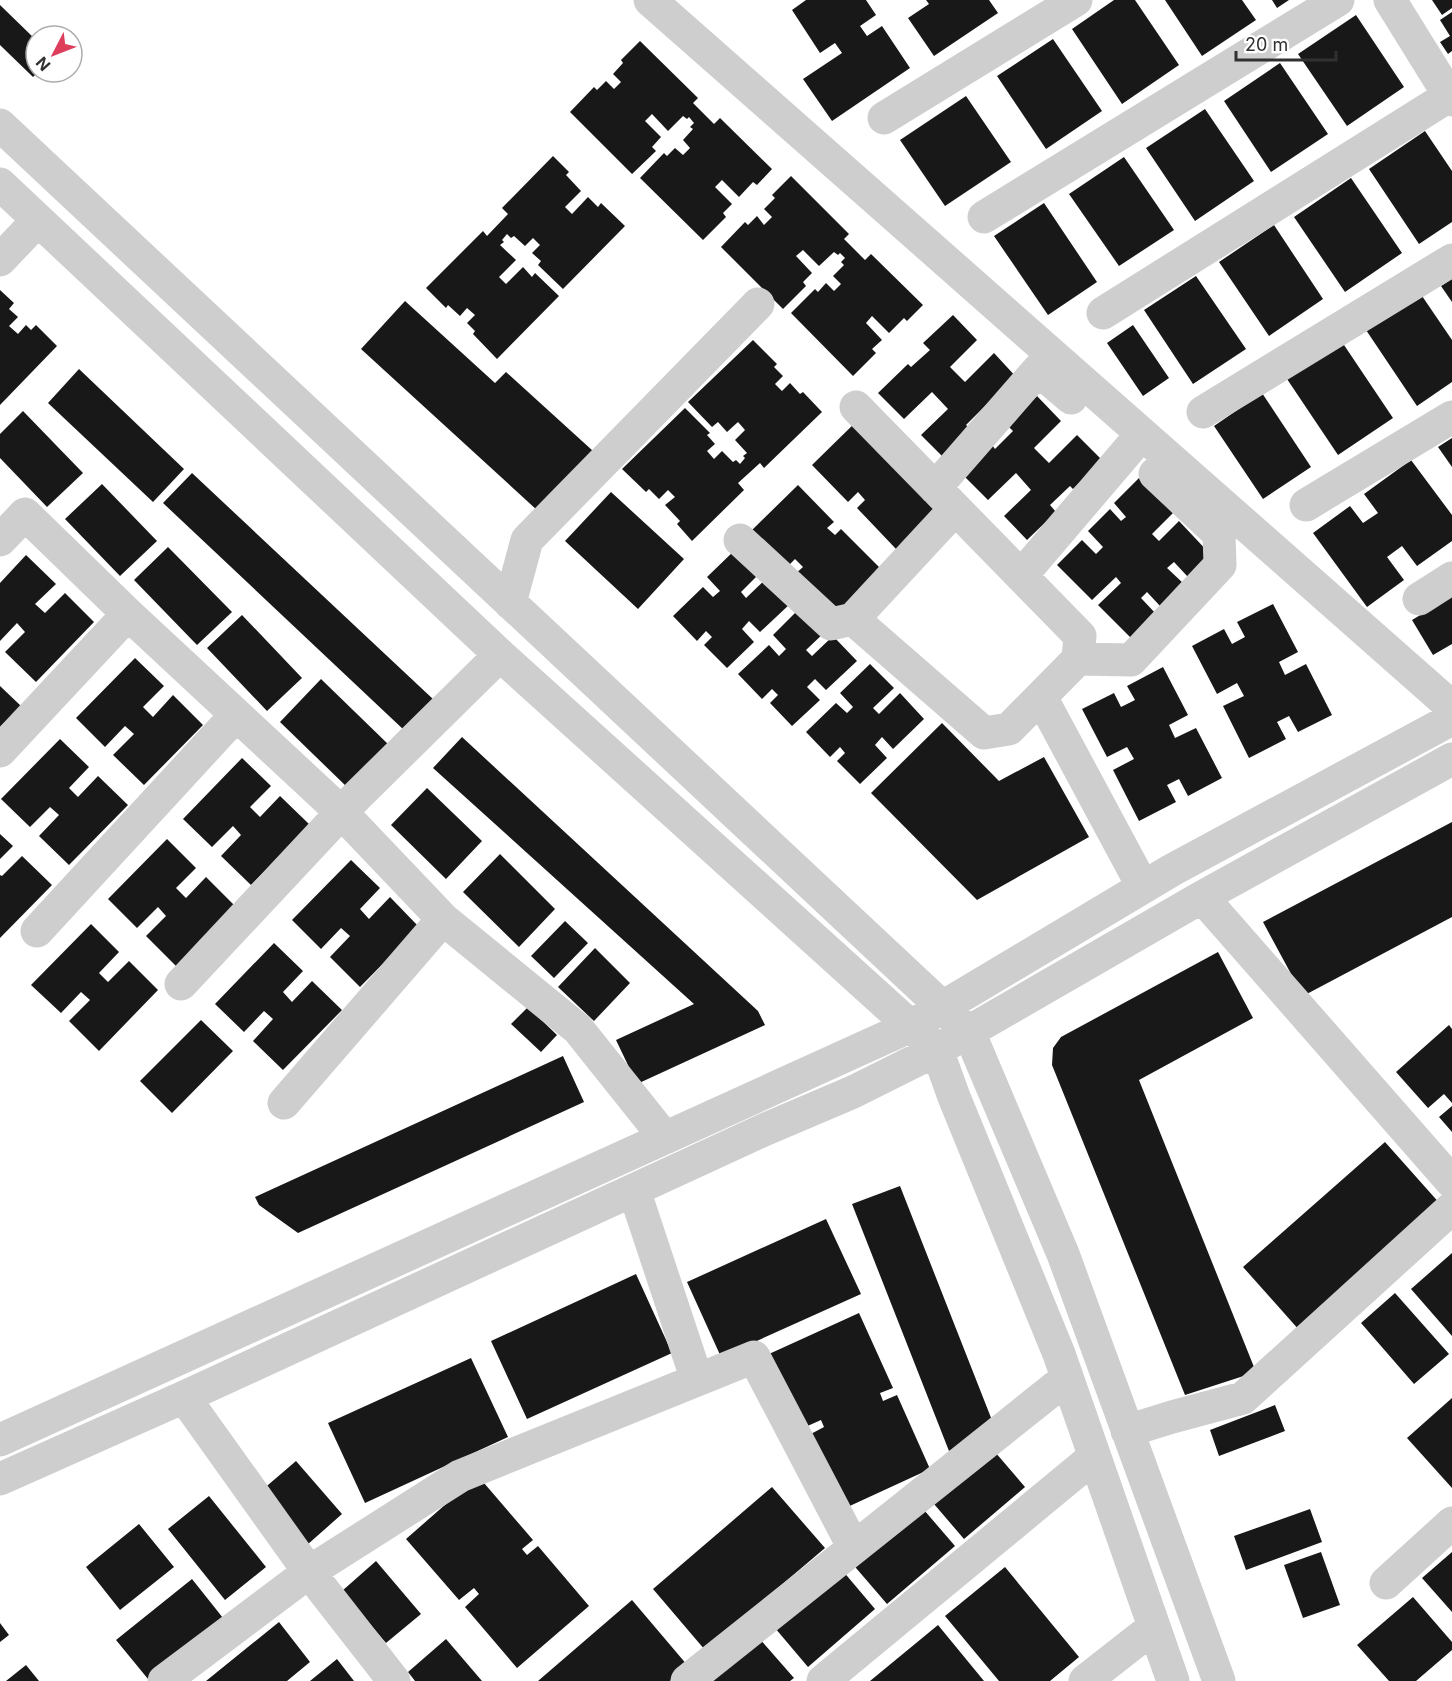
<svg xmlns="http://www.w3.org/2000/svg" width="1452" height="1681" viewBox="0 0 1452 1681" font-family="Inter,sans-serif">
<rect width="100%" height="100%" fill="#fff"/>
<path fill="#181818" d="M806,0h60l10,15 -16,11 7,10 15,-10 28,42 -78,53 -29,-42 39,-26 -7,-10 -15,10 -28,-43z
M926,0h63l9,13 -64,43 -26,-38 21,-14z
M1114,0h21l44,65 -57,39 -50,-75z
M1165,0h77l14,20 -54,36z
M1272,0h17l-12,8z
M1432,0h20v8l-10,7z
M0,5l36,35v32h2l-5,5 -33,-32z
M1452,12v39l-4,3 -8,-12 10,-6 -10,-16z
M1356,15l48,72 -57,39 -49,-72z
M1053,39l49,72 -56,38 -49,-73z
M640,41l58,57 -5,5 21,21 6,-6 52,51 -15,16 -4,-3 -14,15 -17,-17 -7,7 17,17 -9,9 3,4 -23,23 -63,-62 24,-25 3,3 8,-8 8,7 7,-7 -7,-8 10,-11 -3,-2 4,-4 -5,-6 -2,2 -4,-3 -15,15 -16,-17 -7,7 16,16 -9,10 4,4 -24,23 -62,-62 24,-25 3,3 9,-9 8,8 7,-7 -8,-8 10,-11 -2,-3z
M1280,63l48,71 -57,38 -47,-71z
M966,96l45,66 -66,44 -45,-66z
M1205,109l49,72 -59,40 -49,-73z
M1425,131l27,40v51l-33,22 -50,-75z
M553,156l16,16 -3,3 15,16 -16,16 7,7 16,-17 10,10 3,-4 24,23 -62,63 -25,-24 3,-4 -9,-8 8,-8 -7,-7 -8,8 -11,-10 -3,2 -4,-4 -5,6 2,2 -4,3 16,15 -17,17 7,7 17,-17 9,10 3,-4 24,23 -62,63 -24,-25 2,-3 -8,-8 8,-8 -8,-7 -7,8 -12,-11 -2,3 -20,-20 57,-57 4,5 21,-22 -6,-6z
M1124,157l50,73 -55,36 -50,-72z
M791,176l58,58 -5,5 21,21 6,-6 52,51 -16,16 -3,-3 -15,15 -17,-17 -6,7 16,17 -10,9 4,4 -23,23 -62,-63 24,-24 3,3 8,-9 8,8 7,-7 -8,-8 11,-11 -3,-3 4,-4 -5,-5 -2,2 -4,-3 -15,14 -16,-16 -7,6 16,17 -9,9 3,4 -23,23 -62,-62 24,-25 3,3 9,-9 7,9 8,-8 -8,-8 11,-11 -3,-3z
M1351,178l51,75 -57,39 -51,-75z
M1044,203l53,79 -49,33 -54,-79z
M1274,225l49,74 -54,37 -50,-74z
M1196,276l50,73 -53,35 -49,-74z
M1452,279v23l-11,-16z
M0,290l14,13 -5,6 9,8 -9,9 9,8 8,-9 5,5 5,-5 21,21 -57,59z
M1420,293l32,47v42l-35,24 -51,-76z
M405,301l90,82 11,-11 87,79 -55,60 -177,-162z
M953,315l24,25 -27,27 15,15 29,-29 24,26 -32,26 -20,20 6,5 -28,28 -23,-23 27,-26 -16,-17 -28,27 -26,-26 30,-29 3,3 19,-17 -7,-7z
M1133,325l36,53 -26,18 -36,-53z
M753,340l24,24 -3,3 9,9 -8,8 7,7 8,-8 10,11 3,-2 19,20 -58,56 -4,-5 -22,20 6,7 -52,51 -15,-17 3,-3 -15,-16 10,-8 -7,-7 -9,9 -10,-10 -3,3 -24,-23 63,-61 25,25 -3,2 8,9 -8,7 7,8 8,-8 11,11 3,-2 4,4 5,-6 -2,-2 4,-3 -12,-13 10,-10 -7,-8 -11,10 -9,-10 -6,5 -24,-25z
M1342,342l51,76 -55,37 -51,-76z
M79,369l105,100 -31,33 -105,-99z
M1262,393l49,74 -48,32 -49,-73z
M1037,396l24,25 -27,27 15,15 28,-28 25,25 -29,29 -3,-3 -20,19 6,7 -29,28 -23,-24 27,-26 -15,-17 -28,27 -26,-26 30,-29 3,4 18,-18 -6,-6z
M23,411l60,62 -36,34 -47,-49v-24z
M860,418l85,86 -48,46 -40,-42 8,-8 -7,-8 -10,10 -36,-37z
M1452,438v29l-14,-20z
M1411,460l41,55v26l-35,25 -15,-20 -15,11 17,23 -37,27 -54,-74 37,-27 13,17 15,-10 -14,-19z
M192,473l242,227 -29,31 -242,-228z
M1139,478l34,35 -21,21 7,7 20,-20 32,34 -23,22 -14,-15 -7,6 17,16 -23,23 -14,-15 -6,6 16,17 -25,24 -34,-34 23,-22 -5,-6 -24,23 -35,-35 25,-25 14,14 7,-7 -15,-16 22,-22 11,12 5,-4 -12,-14z
M102,484l55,57 -37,35 -55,-57z
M798,485l36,37 -7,6 8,7 6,-6 41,41 -48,47 -40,-42 9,-8 -8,-8 -10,10 -35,-37z
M611,492l73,67 -46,50 -73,-68z
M168,547l64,65 -35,33 -63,-65z
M737,548l23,25 -19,19 5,6 21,-20 24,25 -31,29 -11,-11 -7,8 12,13 -27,26 -23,-23 8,-8 -6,-6 -9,10 -24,-25 30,-29 10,10 7,-6 -13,-14z
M26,555l30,29 -21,20 10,9 20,-20 29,29 -58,60 -31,-30 20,-20 -8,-9 -17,18v-58z
M1452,596v48l-19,11 -21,-35z
M1273,604l25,48 -19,10 6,13 21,-11 26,51 -34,17 -9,-16 -12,6 9,17 -37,19 -26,-52 21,-10 -7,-13 -20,11 -25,-48 32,-17 8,15 13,-7 -8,-15z
M802,606l24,25 -20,19 6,6 21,-20 24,25 -31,29 -11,-11 -8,8 13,13 -28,26 -22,-23 8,-8 -6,-6 -10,10 -24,-25 31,-29 10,11 7,-7 -13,-14z
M242,615l60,63 -35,33 -60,-63z
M135,658l29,28 -21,21 10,10 20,-22 30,30 -59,60 -31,-30 21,-21 -9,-8 -20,21 -29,-29z
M870,664l24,24 -21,20 6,6 21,-21 24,26 -31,30 -11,-12 -7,8 12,13 -27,26 -23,-23 8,-8 -5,-6 -10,10 -24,-25 30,-29 11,10 6,-6 -13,-14z
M1163,667l25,48 -19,10 6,13 21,-10 26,50 -34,18 -9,-17 -12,6 9,17 -37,19 -26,-51 21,-11 -7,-12 -20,10 -25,-48 32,-16 7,14 14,-7 -8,-14z
M321,679l69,67 -42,42 -68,-66z
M0,686l21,20 -21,21z
M942,723l57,58 45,-24 45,80 -112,63 -106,-107z
M462,737l296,274 7,14 -128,59 -21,-44 78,-36 -261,-236z
M60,739l29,28 -20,21 9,9 20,-21 30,29 -59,60 -30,-29 20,-21 -9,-8 -20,20 -29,-28z
M242,758l29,28 -21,21 10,10 20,-21 30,29 -59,60 -30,-29 20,-21 -8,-9 -21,21 -29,-28z
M427,788l55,53 -36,38 -55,-54z
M1452,822v95l-149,79 -40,-74z
M0,834l13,12 -13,13z
M167,839l29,29 -20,20 10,10 20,-21 29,29 -59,60 -30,-30 20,-20 -8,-9 -21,21 -29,-29z
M500,854l55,55 -36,38 -56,-55z
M22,856l30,29 -52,53v-63l2,1z
M351,860l29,28 -20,21 9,10 21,-22 29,30 -59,60 -30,-30 20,-21 -9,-8 -20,21 -29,-29z
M565,921l23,22 -34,35 -23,-22z
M91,924l28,28 -20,21 9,9 21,-21 29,29 -59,61 -30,-30 21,-21 -9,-8 -20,21 -30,-28z
M274,943l29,28 -20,21 9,10 20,-21 30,29 -59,60 -30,-29 20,-22 -9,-8 -20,21 -29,-28z
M595,948l35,35 -36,38 -36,-34z
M1218,952l35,66 -114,62 117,292 -71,23 -133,-330 1,-17 8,-11z
M528,1007l29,28 -16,17 -30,-28z
M201,1020l32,31 -61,62 -32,-32z
M1449,1025l3,4v74l-8,-9 -16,14 -32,-36z
M563,1056l21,46 -286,131 -39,-28 -4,-8z
M1452,1106v26l-13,-15z
M1385,1142l57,64 -142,125 -57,-64z
M900,1186l97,247 -48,18 -97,-247z
M826,1219l35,75 -140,63 -34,-75z
M1452,1253v83l-41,-47z
M636,1274l36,79 -145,66 -36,-78z
M1395,1293l54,61 -35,30 -53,-61z
M859,1313l34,75 -13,5 3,8 14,-6 33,74 -89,41 -34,-74 17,-9 -3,-7 -18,8 -34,-74z
M471,1358l37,79 -143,66 -37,-80z
M1452,1398v90l-45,-50z
M1275,1405l10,26 -66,25 -9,-26z
M989,1445l36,42 -61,52 -36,-42z
M296,1461l46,53 -35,31 -46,-54z
M478,1476l55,64 -11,9 5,6 11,-9 51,60 -72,62 -52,-61 14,-13 -5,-6 -15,12 -53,-61z
M772,1487l53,61 -120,102 -52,-61z
M209,1496l57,71 -41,33 -57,-71z
M918,1503l37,43 -68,58 -37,-43z
M1310,1509l12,33 -76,28 -12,-34z
M139,1524l35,43 -54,43 -34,-43z
M1321,1552l19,53 -37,13 -19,-53z
M1452,1552v60l-30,-34z
M376,1561l45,53 -35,29 -44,-52z
M1005,1567l74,90 -29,24h-51l-54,-65z
M842,1570l33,39 -67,58 -33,-39z
M192,1579l31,39 -75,61 -32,-39z
M1413,1597l39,45v8l-36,31h-27l-32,-36z
M632,1600l56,66 -18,15h-132z
M279,1622l31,40 -23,19h-81z
M0,1623l9,12 -9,7z
M938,1625l46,56h-114z
M759,1638l35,40 -4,3h-81z
M446,1639l36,42h-67l-7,-9z
M337,1659l17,22h-44z
M26,1665l13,16h-33z"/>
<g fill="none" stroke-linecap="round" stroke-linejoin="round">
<path stroke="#cecece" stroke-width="33" d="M650,0l802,707
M1390,0l62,100
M884,118l192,-118
M0,125l969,907 94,222 156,427
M0,184l500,471 437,395 17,47 105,257 114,327
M984,217l354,-217
M0,260l38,-40
M1103,313l346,-217
M1203,412l249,-152
M935,488l103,-118 33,28
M1306,505l146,-88
M0,540l25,-26 103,100 214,199 101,106 135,110 87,109
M740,540l91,84 22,-5 131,114 25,-4 69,-70 2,-23 -224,-229
M1021,576l121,-142
M1419,599l33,-21
M510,603l17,-63 231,-236
M853,619l102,-110
M1078,659l53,1 89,-95 -1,-31 -64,-60
M1041,697l102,190
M0,751l128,-137
M1202,897l250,285
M37,931l199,-216
M181,984l176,-188 143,-141
M284,1103l159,-184
M634,1190l63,190
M184,1397l125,175 85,109
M1127,1431l45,-14 71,-19 209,-190
M0,1440l911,-414 261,-156 280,-151
M0,1479l184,-82 582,-268 87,-37 84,-42 265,-153 250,-138
M1386,1583l66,-60
M164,1681l145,-109 151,-96 294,-119 100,191
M687,1681l380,-303
M823,1681l271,-224
M1085,1681l69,-54"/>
</g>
<g transform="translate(54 54) rotate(228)"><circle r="28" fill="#ffffff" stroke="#adadad" stroke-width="1.5"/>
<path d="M0-4.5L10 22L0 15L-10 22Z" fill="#dc3e5c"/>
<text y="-9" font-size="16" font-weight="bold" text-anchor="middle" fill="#313131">N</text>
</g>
<path d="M1236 51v9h100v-9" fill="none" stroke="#313131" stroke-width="3"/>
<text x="1245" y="51" font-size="18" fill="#313131" stroke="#ffffff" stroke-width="4.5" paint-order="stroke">20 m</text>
</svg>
